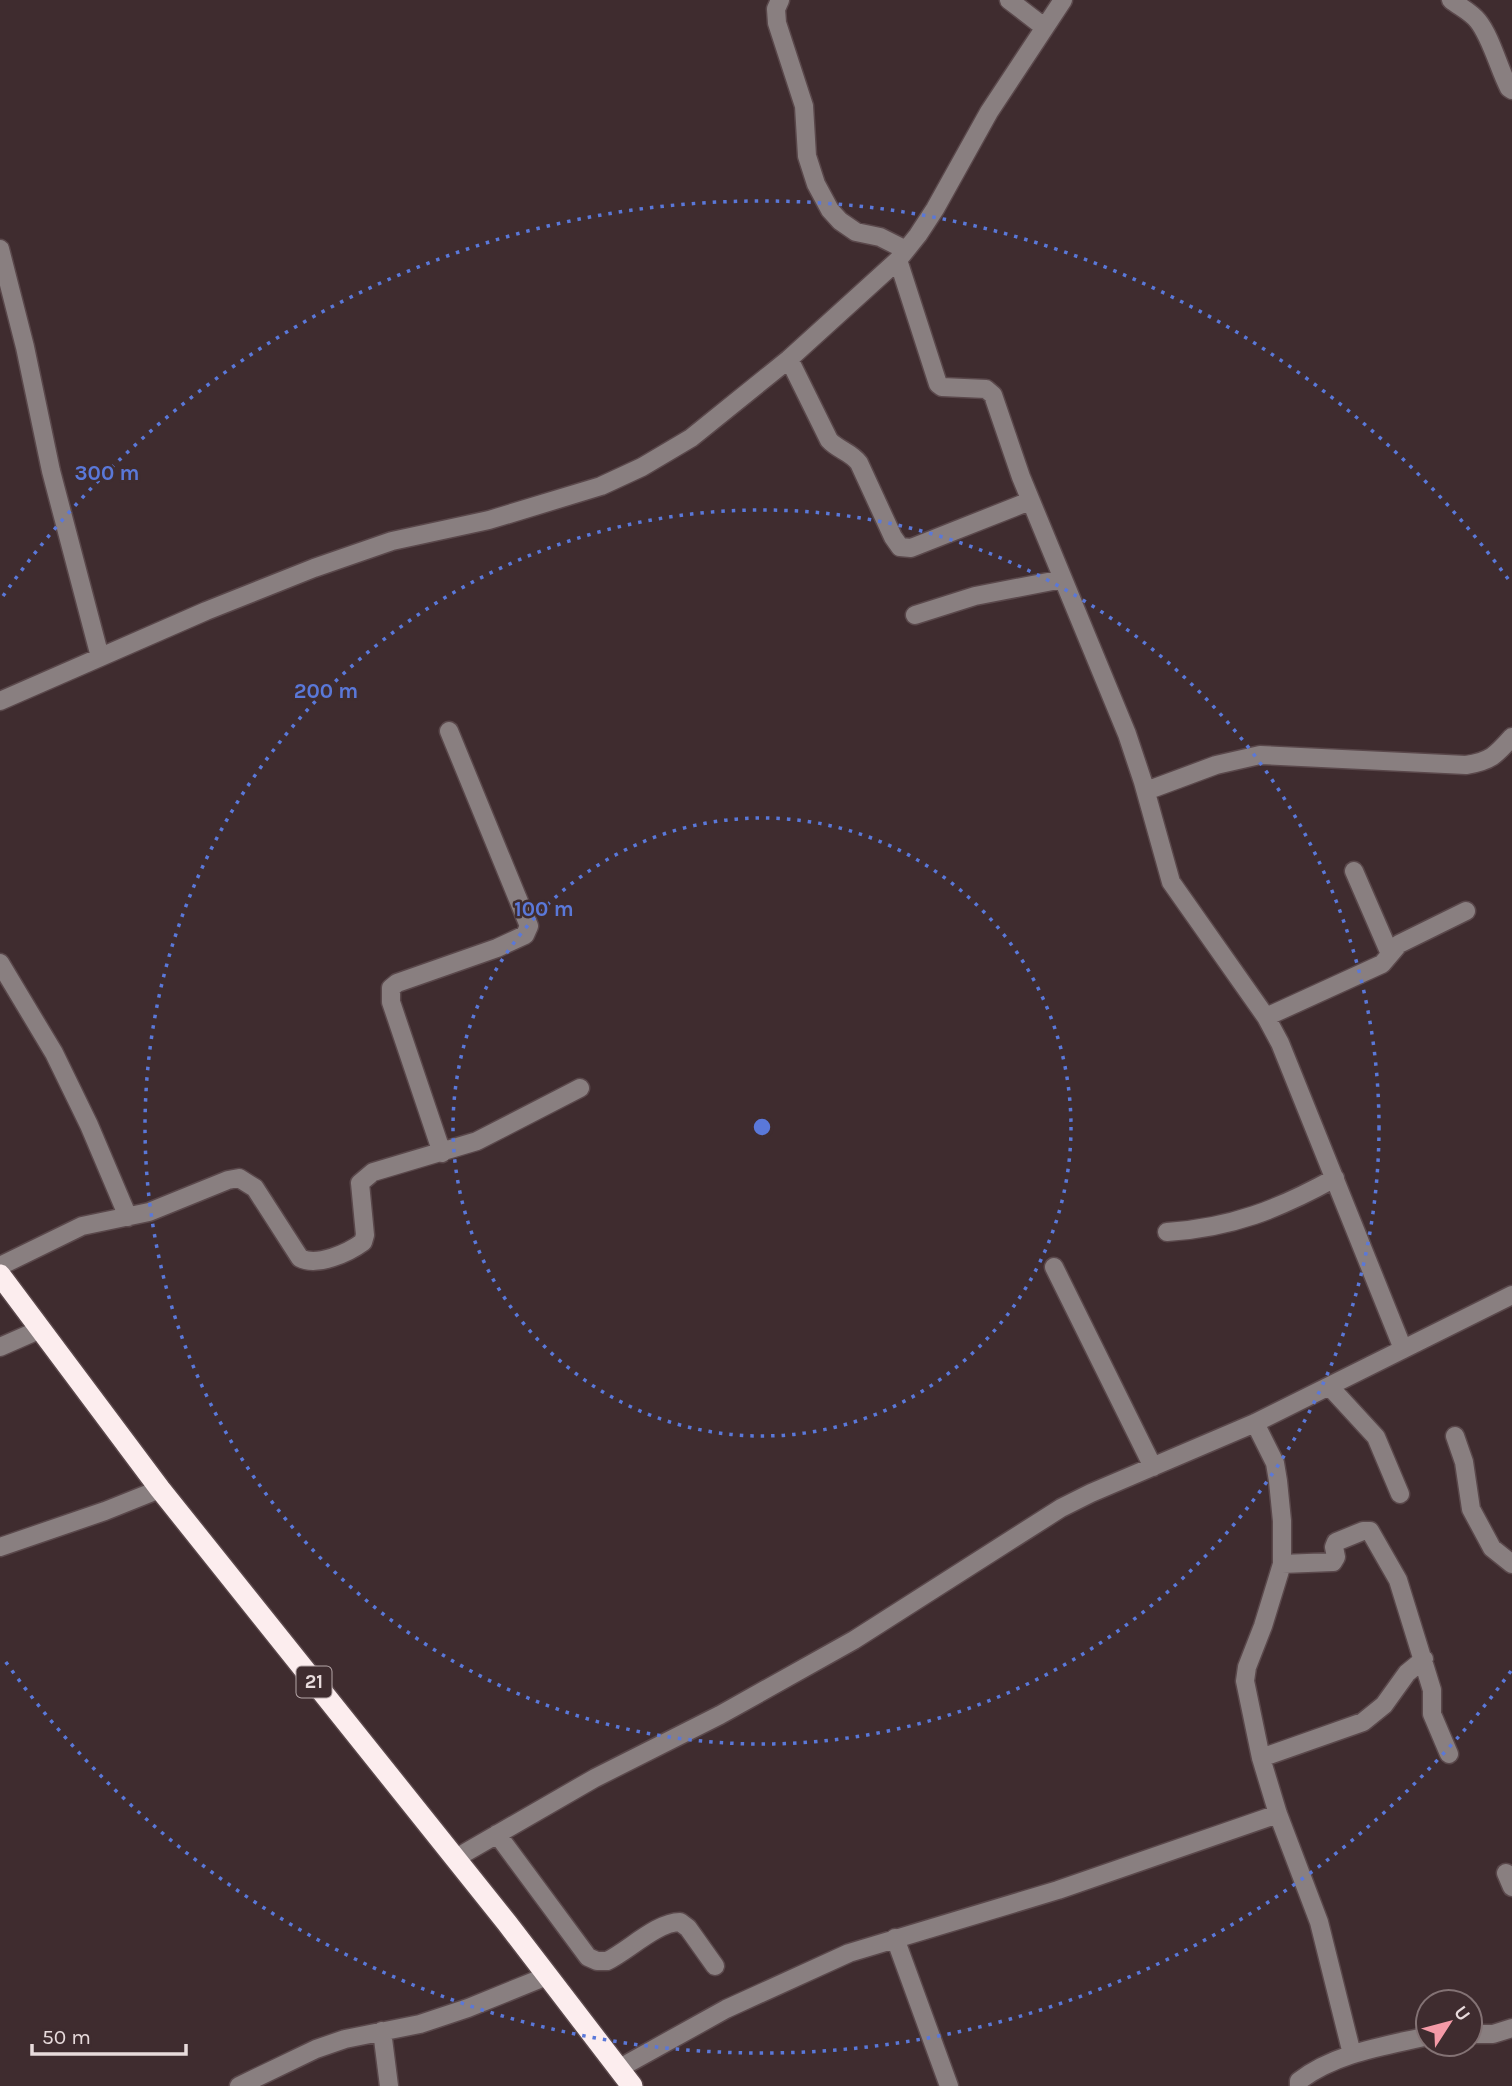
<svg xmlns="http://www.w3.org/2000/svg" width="1512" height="2086" viewBox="0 0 1512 2086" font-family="Karla,sans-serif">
<rect width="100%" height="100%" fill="#3f2c2f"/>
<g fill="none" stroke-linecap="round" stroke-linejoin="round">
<g stroke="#5a484b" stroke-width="21">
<path id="minor" d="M780,0l-4,9 1,14 27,83 3,50 9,28 14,26 10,11 16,11 24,5 26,13
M1009,0l35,27
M1451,0c9,7 20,12 27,21 13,16 21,48 31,67l3,2
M0,249l25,98 26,124 49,186
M898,260l40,124 4,3 44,2 7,6 28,82 106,257 16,48 28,100 95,135 14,26 123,306
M789,359l40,81c9,10 22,12 30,23l34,74 7,10 11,1 119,-47
M915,615l60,-19 88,-17
M0,701l206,-90 108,-43 78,-27 97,-21 112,-34 41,-19 49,-29 98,-79 109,-99 20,-25 17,-26 54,-97 74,-112
M1146,791l70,-26 44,-10 206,10c25,-4 30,-10 46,-28
M1354,871l36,83
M0,963l54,90 35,72 39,92
M1266,1017l116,-53 17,-20 67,-33
M442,1153l-51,-151v-14l6,-5 100,-35 28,-13 4,-9 -80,-195
M1167,1232c64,-4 112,-23 168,-54
M0,1266l82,-40 67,-14 79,-32 11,-2 16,10 45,70c17,9 48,-5 63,-16l2,-7 -5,-52 13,-11 104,-31 103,-53
M1054,1267l99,200
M0,1347l41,-18
M1330,1387l46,50 24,57
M1255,1423l20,40 3,18 4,40v43l-19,62 -16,41 -2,14 16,77 17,56 41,108 33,132
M1455,1436l9,26 7,47 21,39 20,16
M0,1547l105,-36 55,-22
M1282,1564l51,-2 3,-5 -2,-10 2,-5 27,-11h7l28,49 34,110v24l17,40
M1261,1758l102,-36 21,-17 23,-32 17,-14
M497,1834l91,123 9,4h10c21,-10 50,-39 73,-39l8,6 27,38
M456,1858l139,-80 125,-63 134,-75 207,-132 30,-15 164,-70 257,-128
M1506,1873l6,14
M895,1938l54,148
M382,2031l7,55
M1470,2034h23l19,-6
M618,2069l108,-60 123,-56 209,-63 220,-76
M239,2086l77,-37 29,-10 75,-15 48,-16 79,-32
M1299,2086v-5c36,-28 86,-35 129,-45"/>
</g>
<g stroke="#5a484b" stroke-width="24">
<path id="highway" d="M0,1275l160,214 347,434 125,163"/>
</g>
<use href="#minor" stroke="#897f80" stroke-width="18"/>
<use href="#highway" stroke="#fcedee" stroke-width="21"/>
</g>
<g fill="none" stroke="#5a78d9" stroke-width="3.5" stroke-dasharray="3.5 7">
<circle cx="762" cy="1127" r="309"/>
<circle cx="762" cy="1127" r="617"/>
<path d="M1511 1671A926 926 0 0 1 3 1658M3 596A926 926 0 0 1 1511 583"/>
</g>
<g text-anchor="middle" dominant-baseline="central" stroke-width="5" stroke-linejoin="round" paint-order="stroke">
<rect fill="#3f2c2f" stroke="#b5a6a8" stroke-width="2" x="296.5" y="1666.5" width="35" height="31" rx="5"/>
<g font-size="19" font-weight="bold" fill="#e8dbdc">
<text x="314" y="1682">21</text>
</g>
</g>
<circle cx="762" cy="1127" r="10" fill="#5a78d9" stroke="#3f2c2f" stroke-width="3.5"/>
<g font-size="21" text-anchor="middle" font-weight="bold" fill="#5a78d9" stroke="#3f2c2f" stroke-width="5" stroke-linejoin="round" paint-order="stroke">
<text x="107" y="480">300 m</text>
<text x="326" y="698">200 m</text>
<text x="544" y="916">100 m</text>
</g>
<g transform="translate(1449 2023) rotate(54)"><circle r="33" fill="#3f2c2f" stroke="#837274" stroke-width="2"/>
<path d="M0-5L12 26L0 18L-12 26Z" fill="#f49aa7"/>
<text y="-10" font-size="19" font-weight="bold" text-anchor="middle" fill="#e8dbdc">U</text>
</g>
<path d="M32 2044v10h154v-10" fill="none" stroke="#e8dbdc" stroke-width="3.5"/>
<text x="42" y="2044" font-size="21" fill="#e8dbdc" stroke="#3f2c2f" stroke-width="5" paint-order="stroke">50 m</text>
</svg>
